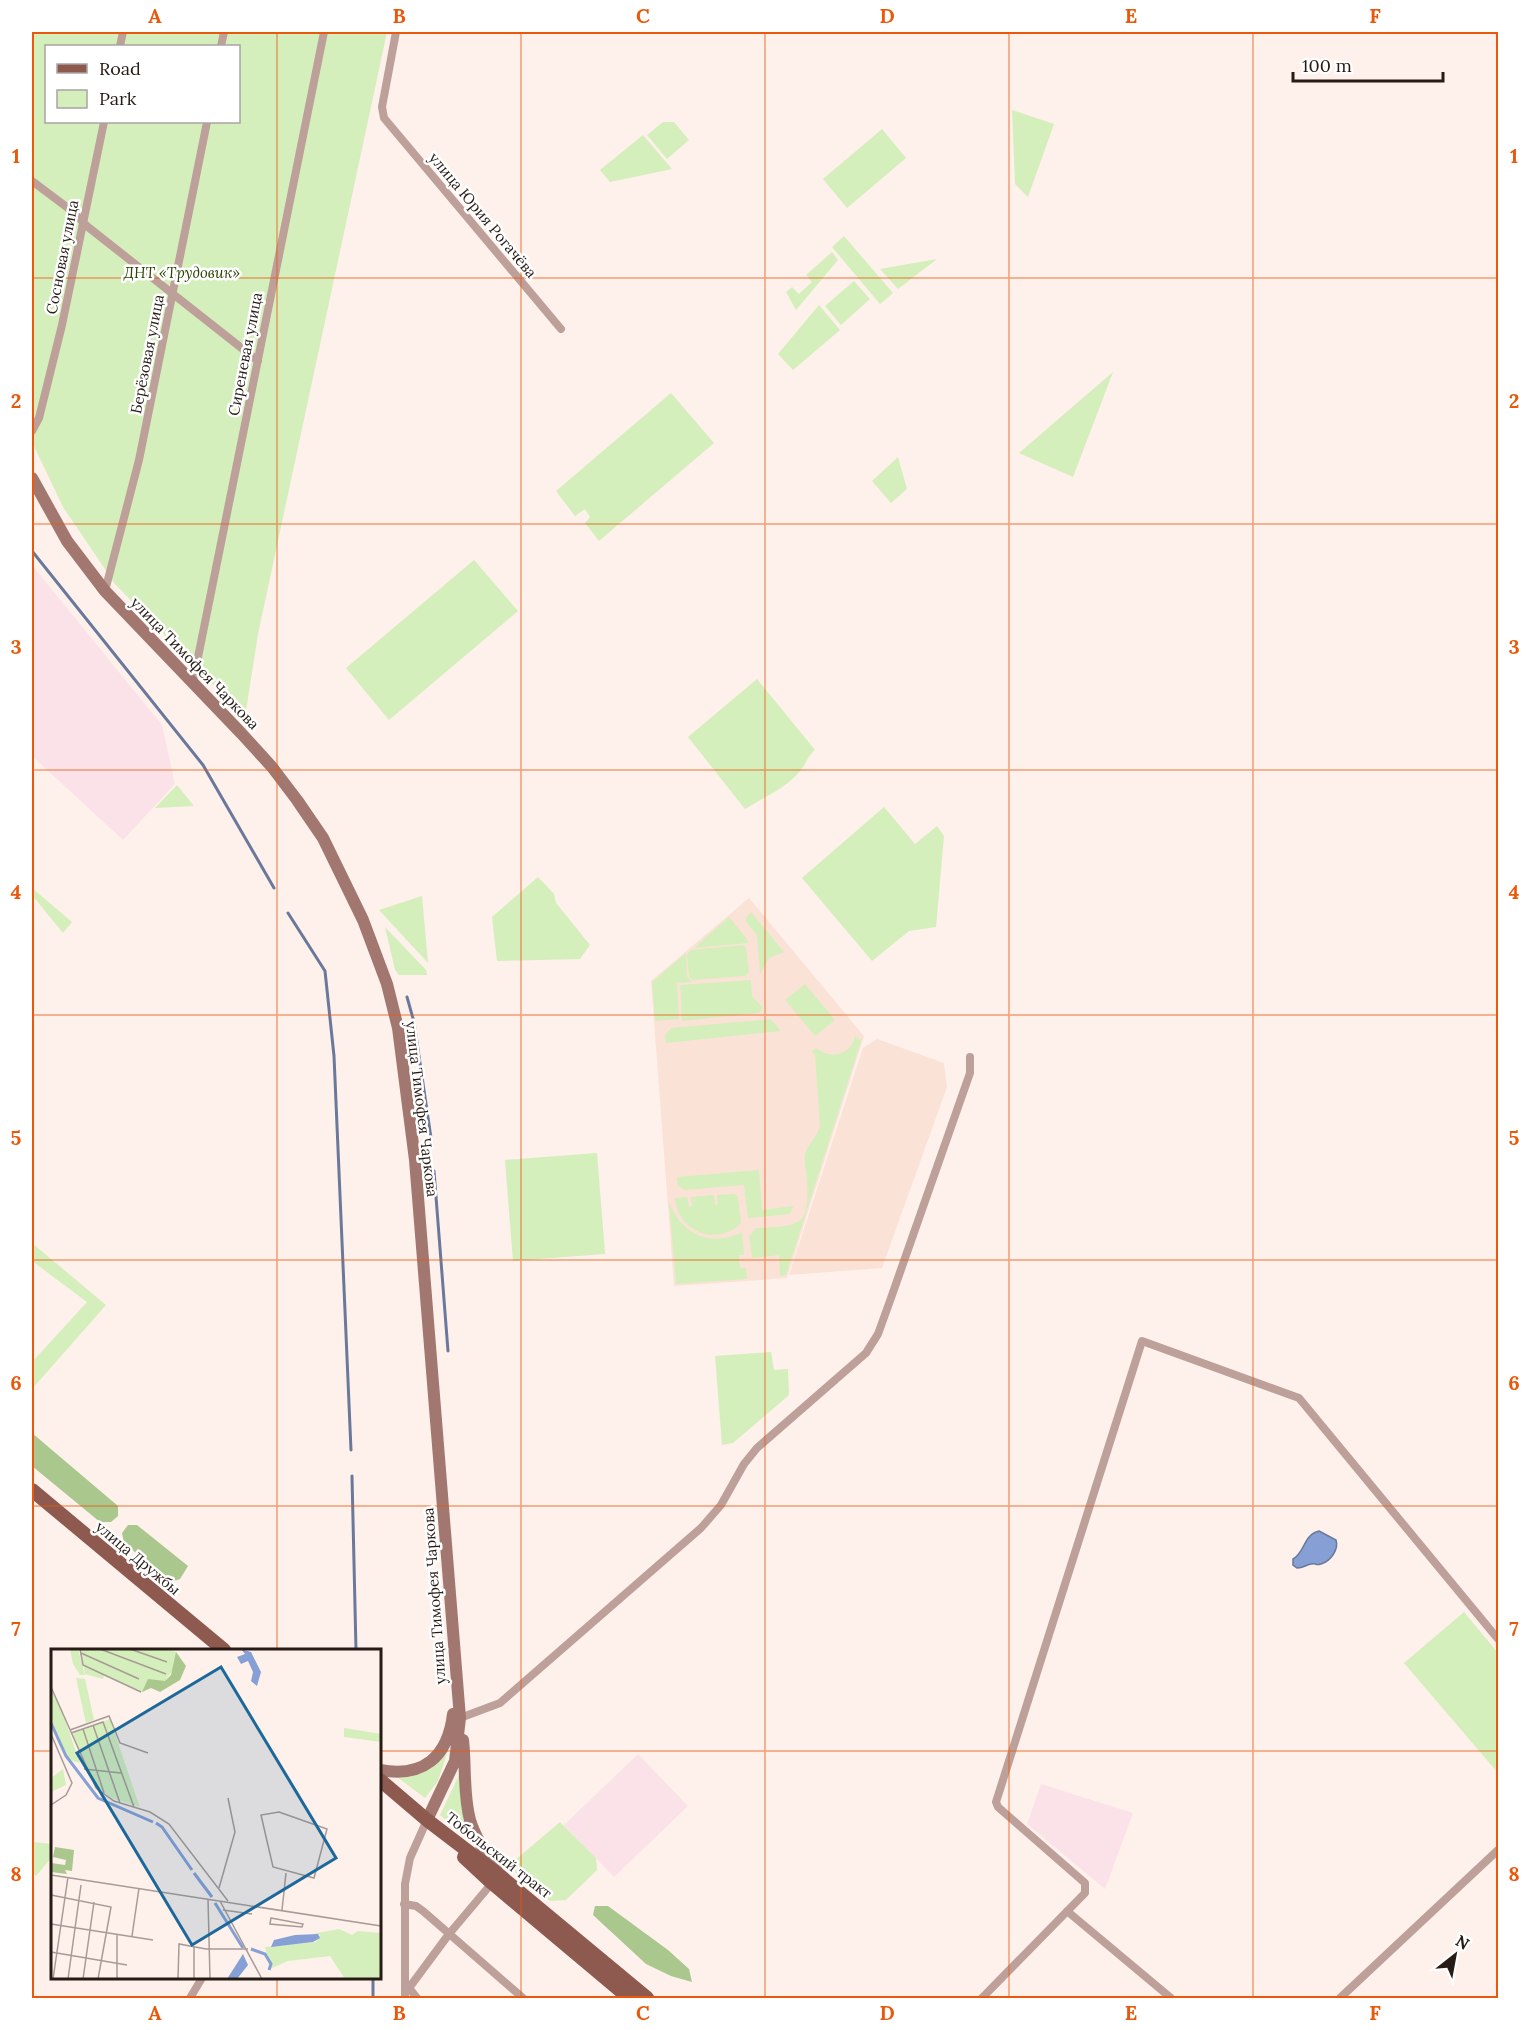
<svg xmlns="http://www.w3.org/2000/svg" width="1530" height="2030" viewBox="0 0 1530 2030" font-family="Lora,serif">
<rect width="100%" height="100%" fill="#fef0ea"/>
<path fill="#fbe2e9" d="M32,565l130,160 13,59 -52,56 -91,-84z
M638,1754l50,52 -74,71 -50,-52z
M1041,1784l92,29 -28,76 -78,-65z"/>
<path fill="#fbe2d7" d="M749,898l115,138 -77,242 -113,8 -23,-305z
M877,1039l67,24 3,24 -65,181 -93,7 74,-227z"/>
<path fill="#d4efbb" fill-rule="evenodd" d="M32,32h355l-129,602 -13,83 -130,-133 -52,-77 -31,-65zM46,46h192v76h-192z
M1012,110l42,14 -26,73 -13,-13z
M663,122h11l15,18 -22,19 -20,-24z
M882,129l24,29 -59,50 -24,-29z
M643,135l29,34 -62,13 -10,-12z
M844,236l49,57 -13,11 -48,-57z
M832,252l6,8 -42,50 -10,-18 6,-5 7,7 13,-12 -6,-7z
M937,259l-39,30 -18,-20z
M854,281l16,18 -29,26 -16,-19z
M819,305l21,25 -47,40 -15,-16z
M1113,372l-40,105 -54,-24z
M671,393l43,50 -115,98 -14,-18 5,-6 -5,-8 -10,7 -19,-25z
M898,457l9,32 -16,14 -19,-22z
M474,560l44,51 -129,109 -43,-52z
M757,679l58,71c-8,7 -8,12 -14,20 -14,18 -37,27 -56,39l-57,-72z
M177,785l17,21 -39,2z
M884,807l31,37 22,-18 7,10 -8,91 -27,4 -37,30 -70,-83z
M538,877l16,17 2,9 34,42 -10,14 -83,2 -5,-44z
M32,888l40,34 -9,11 -31,-38z
M422,896l6,67 -49,-53z
M751,912l33,40 -15,6 -9,16 -3,-39 -11,-13v-4z
M729,917l18,22 1,4 -54,5z
M385,927l41,43 1,5h-28l-4,-5z
M743,945l3,3 3,24 -4,4 -52,4 -4,-3 -2,-23 4,-4z
M686,953l1,24 6,5 -16,1 2,36 -24,2 -3,-39z
M751,980l1,16 11,12 -4,5 -77,8 -2,-36z
M805,984l30,36 -20,16 -30,-36z
M771,1019l10,12 -115,12 -1,-8 6,-7z
M855,1036l4,4 3,-2 -76,237 -6,1 -1,-21 -27,3 -3,-22 7,-8c44,-2 54,0 51,-50 -1,-7 -3,-16 -2,-23 2,-11 13,-19 15,-29l-5,-70 -3,-5 4,-3c15,12 35,7 39,-12z
M597,1153l8,101 -92,7 -8,-101z
M759,1170l3,40 32,-4 -5,8 -41,4 -4,-33 -60,5 -6,-5 -1,-8z
M734,1194l4,3 3,26c-24,25 -64,8 -66,-25l12,-1 2,10 3,-1 -1,-9 23,-2 1,10 3,-1 -1,-9z
M669,1202c12,32 42,46 73,30l2,23h-5l1,13h6l1,11 -71,5z
M32,1243l74,62 -74,84v-27l55,-60 -55,-41z
M771,1352l3,18 14,-1 1,26 -56,48 -11,2 -7,-89z
M1464,1612l34,41v120l-94,-110z
M449,1747l-11,34 -13,17 -28,-21c27,-2 34,-11 52,-30z
M459,1775l17,71 -36,-31z
M560,1822l36,36 1,12 -31,30 -16,1 -42,-35z
M32,1842l20,2v13l-16,19 -4,-4z"/>
<path fill="#aac78e" d="M32,1433l86,73v10l-7,6h-11l-68,-56z
M128,1525h9l51,41 -8,13 -9,3 -47,-39 -2,-10z
M595,1906h13l60,44 21,19 3,13 -21,-6 -25,-12 -53,-49z"/>
<path fill="#86a0d5" stroke="#6a789c" stroke-width="1.5" d="M1319,1531l17,9c3,9 -5,21 -15,24 -8,2 -1,-1 -10,0 -6,1 -7,4 -14,4l-4,-3v-6c12,-6 10,-24 26,-28z"/>
<g fill="none" stroke-linecap="round" stroke-linejoin="round">
<path stroke="#6a789c" stroke-width="3" d="M32,551l171,214 71,123
M288,913l37,58 9,85 17,394
M407,997l7,25 18,123
M434,1171l14,180
M352,1476l4,174
M373,1978v20"/>
<path stroke="#bea09a" stroke-width="8" d="M396,32l-14,75 2,11 177,211
M120,46l3,-14
M221,46l3,-14
M32,181l40,30 16,16 170,134
M32,431l7,-13 23,-93 42,-203
M105,591l34,-131 68,-338
M193,682l131,-650
M460,1718l40,-15 201,-175 20,-23 23,-41 13,-16 109,-95 12,-19 13,-36 79,-225v-16
M404,1904l12,2 7,5 100,87
M1067,1911l104,87
M405,1988h4l8,10
M409,1988l40,-54 43,-51
M190,1998l12,-20
M405,1998v-114l5,-26 17,-38
M982,1998l103,-105v-10l-87,-76 -2,-5 146,-461 157,57 199,241
M1340,1998l158,-148"/>
<path stroke="#a2776f" stroke-width="12" d="M32,478l35,63 38,50 136,142 31,34 25,33 26,38 40,82 24,64 11,44 17,132 45,558 -5,43 -28,59
M463,1740c3,26 0,54 7,80 6,19 17,35 27,51
M380,1770c43,8 68,-13 73,-56"/>
<path stroke="#8e5a50" stroke-width="14" d="M32,1490l192,160
M380,1780l47,40 72,55 148,123
M464,1857l28,26 137,115"/>
</g>
<path fill="none" stroke="#e8590c" stroke-width="1.5" stroke-opacity="0.55" d="M277,32v1618M521,32v1966M765,32v1966M1009,32v1966M1253,32v1966M32,278h1466M32,524h1466M32,770h1466M32,1015h1466M32,1260h1466M32,1506h1466M32,1751h20M380,1751h1118M277,1978v20"/>
<g text-anchor="middle" dominant-baseline="central" stroke-width="5" stroke-linejoin="round" paint-order="stroke">
<g font-size="15" fill="#271b16" stroke="#fff">
<text transform="translate(483 215) rotate(50)">улица Юрия Рогачёва</text>
<text transform="translate(62 257) rotate(-79)">Сосновая улица</text>
<text transform="translate(147 354) rotate(-79)">Берёзовая улица</text>
<text transform="translate(245 354) rotate(-79)">Сиреневая улица</text>
<text transform="translate(195 663) rotate(46)">улица Тимофея Чаркова</text>
<text transform="translate(422 1109) rotate(83)">улица Тимофея Чаркова</text>
<text transform="translate(138 1558) rotate(40)">улица Дружбы</text>
<text transform="translate(434 1596) rotate(-94)">улица Тимофея Чаркова</text>
<text transform="translate(499 1855) rotate(38)">Тобольский тракт</text>
</g>
<g font-size="15" font-style="italic" fill="#2a4304" stroke="#fff">
<text x="182" y="272">ДНТ «Трудовик»</text>
</g>
</g>
<g transform="translate(51 1649)">
<rect width="330" height="330" fill="#fef0ea"/>
<path d="M19,0h8l7,26h-5l-7,-11zM30,0h87l8,3v14l-11,15 -10,1 -13,10 -38,-16 -1,3 -18,-5zM25,29l9,1 9,41 -8,3zM0,41l8,13 21,60 -10,-3 -14,-25 -5,-19zM59,70l27,80 3,8 -29,-9 -17,-14 -22,-52zM293,79l37,6v8l-37,-5zM12,120l3,16 -15,7v-14zM288,280l13,6 6,-4 23,2v46h-36l-15,-23 -42,5 -18,8 -5,-22 51,-5 4,-7 -8,-1z" fill="#d4efbb"/>
<path d="M125,3l10,14 -6,14 -20,12 -9,-4 -9,4 6,-13 17,2 6,-6zM4,198l19,3 -2,21 -7,-1 2,4 -16,-2v-9l14,2 1,-5 -13,-3z" fill="#aac78e"/>
<path d="M190,0l10,3 10,20 -4,14 -6,-5 2,-9 -5,-11 -7,3 -4,-7 8,-3zM244,286l23,-1 2,4 -7,4 -42,5 3,-7zM192,305l5,11 -11,14h-10z" fill="#86a0d5"/>
<path fill="none" stroke="#86a0d5" stroke-width="3" d="M0,74l15,33 32,42 55,24M105,174l6,4 30,43M143,224l18,24M164,254l28,45M200,300l14,5 6,10 -2,6"/>
<path fill="none" stroke="#a89b95" stroke-width="1.5" d="M29,0l3,16 58,27M49,0l66,25M79,0l37,13M30,4l58,26M0,38l45,101 18,13 36,11 19,12 59,77M42,76l27,78M32,80l21,64M19,81l39,-14 11,27 28,10M20,84l32,-11 31,85M0,85l21,49 -6,12 -15,10M33,120l37,4M228,163l48,17 -13,49 -41,-11 -12,-52zM0,226l330,51M168,239l16,-56 -7,-34M0,246l60,12 -13,72M157,250l2,80M169,252l42,78M172,261l29,4M231,261l4,-37M220,269l32,6 -1,3 -32,-3zM0,275l102,16M81,287l7,-48M143,297v33M0,303l76,13M2,330l15,-102M17,330l13,-94M32,330l11,-77M66,330v-45M127,330l1,-35 27,5h42"/>
<path fill="#1c689b" fill-opacity="0.15" stroke="#1c689b" stroke-width="3" d="M170,18l115,191 -144,87 -115,-192z"/>
<rect width="330" height="330" fill="none" stroke="#271b16" stroke-width="3"/>
</g>
<rect width="1530" height="2030" fill="none" stroke="#ffffff" stroke-width="66"/>
<rect x="45" y="45" width="195" height="78" fill="#ffffff" stroke="#a9a4a2" stroke-width="1.5"/>
<rect x="57" y="64" width="30" height="9" fill="#8e5a50" stroke="#a9a4a2" stroke-width="1.5"/>
<text x="99" y="75" font-size="18" fill="#271b16">Road</text>
<rect x="57" y="90" width="30" height="18" fill="#d4efbb" stroke="#a9a4a2" stroke-width="1.5"/>
<text x="99" y="105" font-size="18" fill="#271b16">Park</text>
<g transform="translate(1455 1955) rotate(31)" stroke="#ffffff" stroke-width="4.5" paint-order="stroke">
<path d="M0-4.5L10 22L0 15L-10 22Z" fill="#271b16"/>
<text y="-9" font-size="16" font-weight="bold" text-anchor="middle" fill="#271b16">N</text>
</g>
<path d="M1293 72v9h150v-9" fill="none" stroke="#271b16" stroke-width="3"/>
<text x="1302" y="72" font-size="18" fill="#271b16" stroke="#ffffff" stroke-width="4.5" paint-order="stroke">100 m</text>
<rect x="33" y="33" width="1464" height="1964" fill="none" stroke="#e8590c" stroke-width="2"/>
<g font-size="20" text-anchor="middle" font-weight="bold" fill="#e8590c">
<text x="155" y="23">A</text>
<text x="399" y="23">B</text>
<text x="643" y="23">C</text>
<text x="887" y="23">D</text>
<text x="1131" y="23">E</text>
<text x="1375" y="23">F</text>
<text x="16" y="163">1</text>
<text x="1514" y="163">1</text>
<text x="16" y="408">2</text>
<text x="1514" y="408">2</text>
<text x="16" y="654">3</text>
<text x="1514" y="654">3</text>
<text x="16" y="899">4</text>
<text x="1514" y="899">4</text>
<text x="16" y="1145">5</text>
<text x="1514" y="1145">5</text>
<text x="16" y="1390">6</text>
<text x="1514" y="1390">6</text>
<text x="16" y="1636">7</text>
<text x="1514" y="1636">7</text>
<text x="16" y="1881">8</text>
<text x="1514" y="1881">8</text>
<text x="155" y="2020">A</text>
<text x="399" y="2020">B</text>
<text x="643" y="2020">C</text>
<text x="887" y="2020">D</text>
<text x="1131" y="2020">E</text>
<text x="1375" y="2020">F</text>
</g>
</svg>
